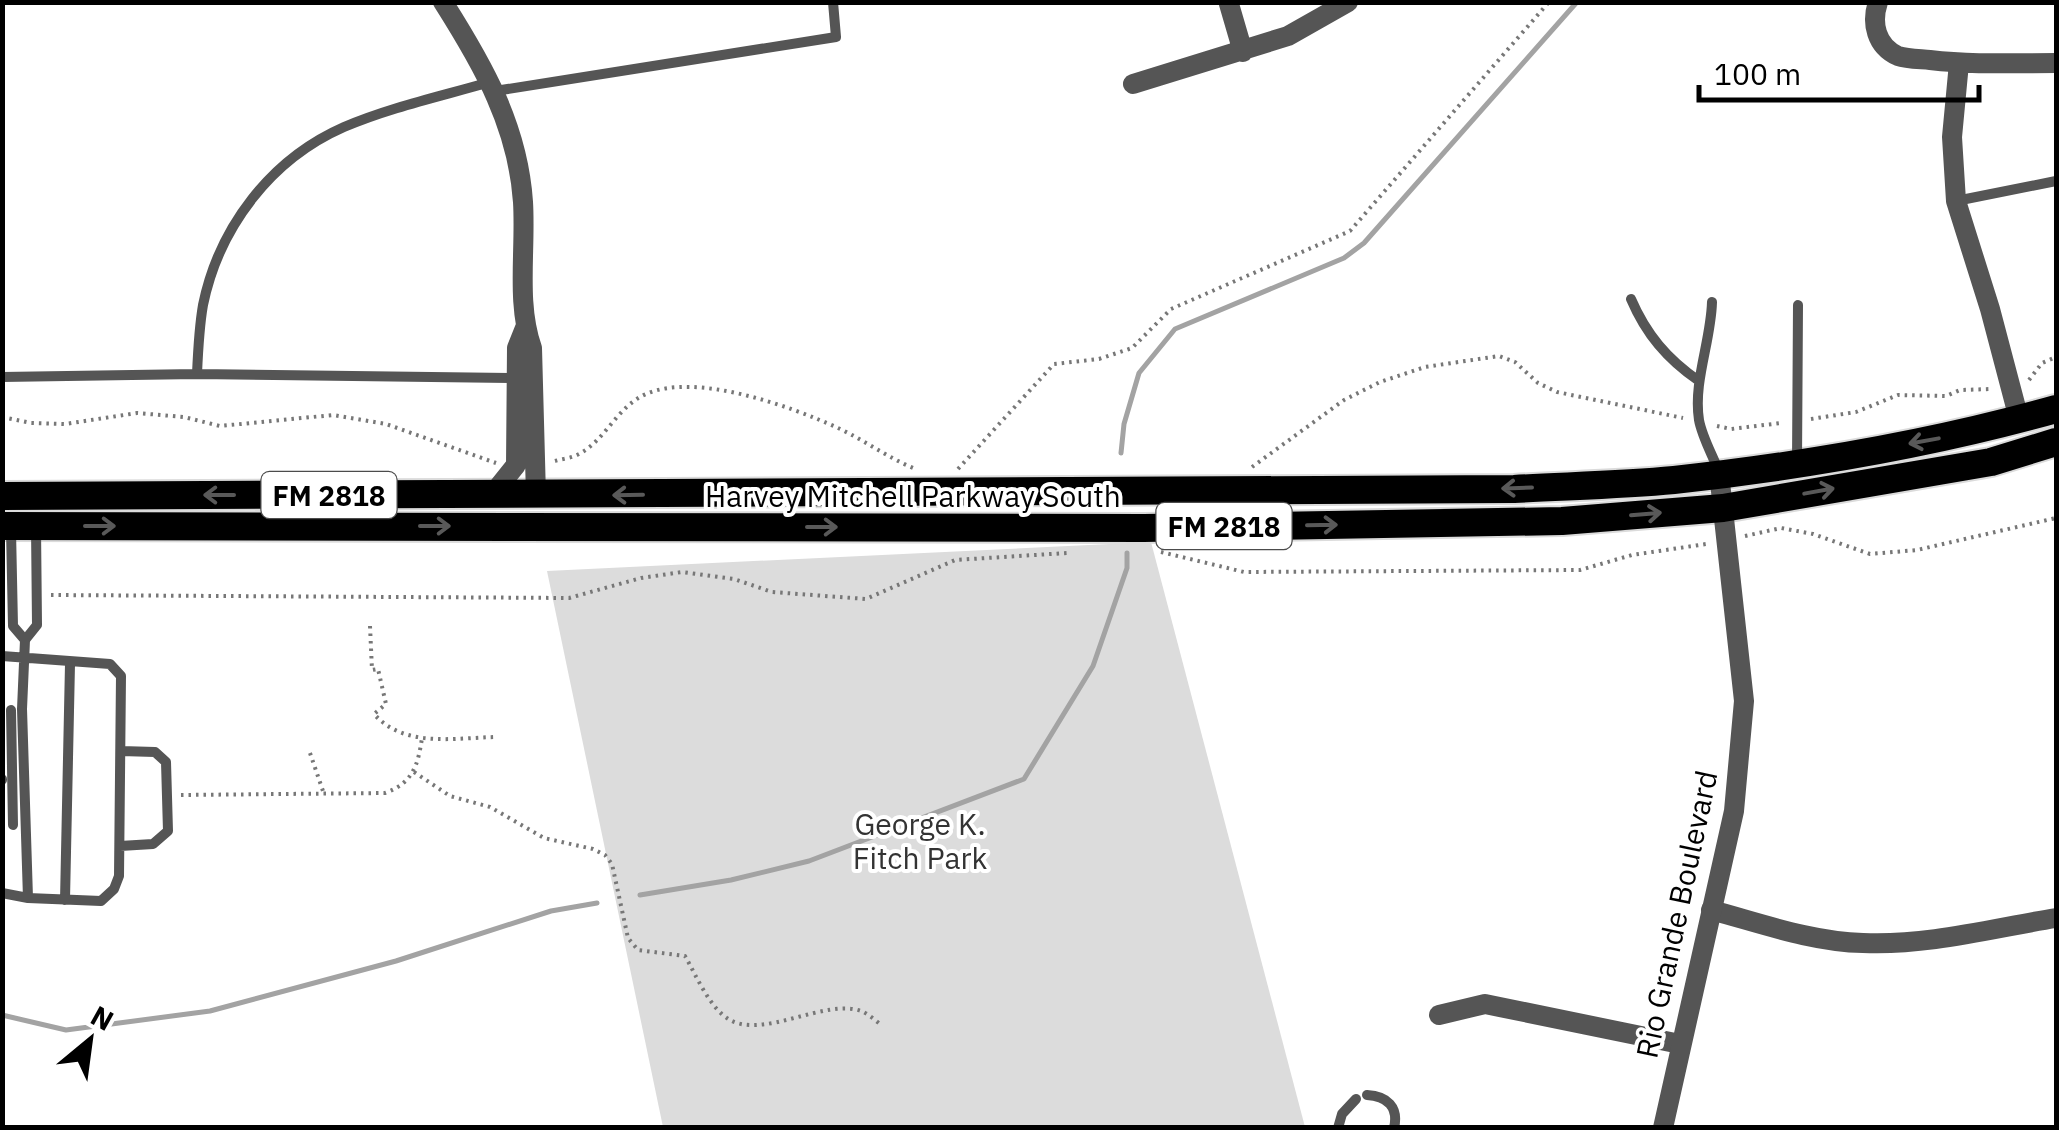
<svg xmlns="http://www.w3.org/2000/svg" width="2059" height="1130" viewBox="0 0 2059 1130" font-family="'IBM Plex Sans',sans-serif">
<rect width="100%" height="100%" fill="#fff"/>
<path fill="#dcdcdc" d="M1151,542l154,585h-642l-116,-556z"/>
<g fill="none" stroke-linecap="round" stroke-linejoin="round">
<path stroke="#a3a3a3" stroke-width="5" d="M1121,453l3,-29 15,-51 36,-44 169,-71 20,-15 213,-241
M640,895l91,-15 78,-19 215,-82 69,-113 34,-98v-15
M2,1015l64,15 144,-19 186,-50 155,-50 46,-8"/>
<g stroke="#dbdbdb" stroke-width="32">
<path id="trunk" d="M2,496l1512,-7c53,-3 107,-4 160,-9 128,-14 258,-36 382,-71
M2,526l1142,2 418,-7 161,-13 268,-46 65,-20"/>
</g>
<path stroke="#777" stroke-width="4" stroke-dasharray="2.5 5" stroke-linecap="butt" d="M2029,380l13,-17 14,-6
M2,417l29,6 34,1 72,-11 47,4 36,9 113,-11 53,9 110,39
M1811,419l45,-7 42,-17 48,1 14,-6 31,-1
M1717,426l14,3 50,-6
M555,461c7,-2 16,-3 22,-6 28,-13 39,-48 69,-61 50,-22 144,12 192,34 26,12 49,29 75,40
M1252,467l92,-67 36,-18 45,-15 74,-11 16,6 23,21 19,9 126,26
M958,469l96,-105 45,-5 33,-11 39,-39 179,-78 199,-229
M1745,536l36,-8 32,6 57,20 47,-4 139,-32
M1161,552l83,20 336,-2 52,-15 74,-11
M51,595l518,3 72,-20 41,-6 52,7 38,13 94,7 89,-39 112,-7
M370,626l2,44 6,-1 8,35 -12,10c30,34 80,24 121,23
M310,753l14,41
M414,772l36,24 40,11 54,31 49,11 12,6 7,9 16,74 10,12 47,6c11,19 25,53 45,64 34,19 96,-22 131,-9 6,2 14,9 19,13
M181,795l204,-2c28,-10 33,-28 37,-55"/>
<path stroke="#555" stroke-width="10" d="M495,91l341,-54 -3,-35
M1956,201l100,-20
M1631,299c15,35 36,60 68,82
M1712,302c-1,39 -19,80 -13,118 3,17 14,36 20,52
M197,374c1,-23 2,-46 6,-69 16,-78 68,-146 141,-178 47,-20 98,-31 146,-45
M2,377l195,-3 319,4
M1797,462l1,-157
M11,530l2,96 12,14
M2,656l108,8 11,12 -2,200 -5,13 -13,12 -73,-3
M11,710l2,115
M2,779v1
M120,846l33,-2 15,-13 -2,-69 -11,-10 -34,-1
M2,893l26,5 -6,-189 3,-69 12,-15 -1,-98
M65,900l5,-236
M1367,1095c20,1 32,12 27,33
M1338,1128l4,-14 14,-15"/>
<path stroke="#555" stroke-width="20" d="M443,2c40,63 75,124 80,200 3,48 -7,101 9,146l4,148
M1878,2c-7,21 -2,44 20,54 9,3 22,3 32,4 42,5 84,3 126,3
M1229,4l14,48
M1959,63l-7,74 4,64 34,108 29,110
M1133,84l155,-48 60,-34
M492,495l24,-30 1,-117 8,-20
M1711,910c49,13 101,32 152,33 64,3 131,-15 193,-25
M1439,1015l46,-11 195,40"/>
<path stroke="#555" stroke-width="20" d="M1663,1128l71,-317 10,-110 -25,-228"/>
<use href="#trunk" stroke="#000" stroke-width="28"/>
</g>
<defs><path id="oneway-shaft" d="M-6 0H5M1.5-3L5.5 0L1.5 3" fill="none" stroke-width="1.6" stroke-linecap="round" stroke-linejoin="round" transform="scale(2.5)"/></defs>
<g stroke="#595959">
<use href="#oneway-shaft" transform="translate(1924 441) rotate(170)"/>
<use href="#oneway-shaft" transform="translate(1517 488) rotate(178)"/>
<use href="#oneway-shaft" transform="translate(1819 491) rotate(-10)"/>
<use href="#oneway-shaft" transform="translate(219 495) rotate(-180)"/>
<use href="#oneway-shaft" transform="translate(628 495) rotate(179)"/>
<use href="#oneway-shaft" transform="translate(1646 514) rotate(-5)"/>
<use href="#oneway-shaft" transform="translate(1322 525) rotate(-1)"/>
<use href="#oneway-shaft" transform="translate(100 526)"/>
<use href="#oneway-shaft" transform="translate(435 526)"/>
<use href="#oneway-shaft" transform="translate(822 527)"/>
</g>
<g text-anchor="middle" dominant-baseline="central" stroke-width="8" stroke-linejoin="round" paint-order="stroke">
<g fill="#fff" stroke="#4c4c4c" stroke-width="2.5">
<rect x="261.5" y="472" width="135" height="46" rx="8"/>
<rect x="1156.5" y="503" width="135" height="46" rx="8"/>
</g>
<g font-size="28" font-weight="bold" fill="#000">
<text x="329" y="495">FM 2818</text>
<text x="1224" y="526">FM 2818</text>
</g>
<g font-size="30" fill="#000" stroke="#fff">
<text x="913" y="495">Harvey Mitchell Parkway South</text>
<text transform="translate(1676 914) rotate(-78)">Rio Grande Boulevard</text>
</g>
<g font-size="30" fill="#333" stroke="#fff">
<text x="920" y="823">George K.<tspan x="920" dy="34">Fitch Park</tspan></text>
</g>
</g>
<rect width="2059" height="1130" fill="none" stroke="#000000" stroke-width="10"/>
<g transform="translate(90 1040) rotate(29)" stroke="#ffffff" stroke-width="8" paint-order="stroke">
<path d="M0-8L18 38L0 25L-18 38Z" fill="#000000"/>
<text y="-15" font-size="28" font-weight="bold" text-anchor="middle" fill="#000000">N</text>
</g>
<path d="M1699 85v15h280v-15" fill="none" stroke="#000000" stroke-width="5"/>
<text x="1714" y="85" font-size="30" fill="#000000" stroke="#ffffff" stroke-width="8" paint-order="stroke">100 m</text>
</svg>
